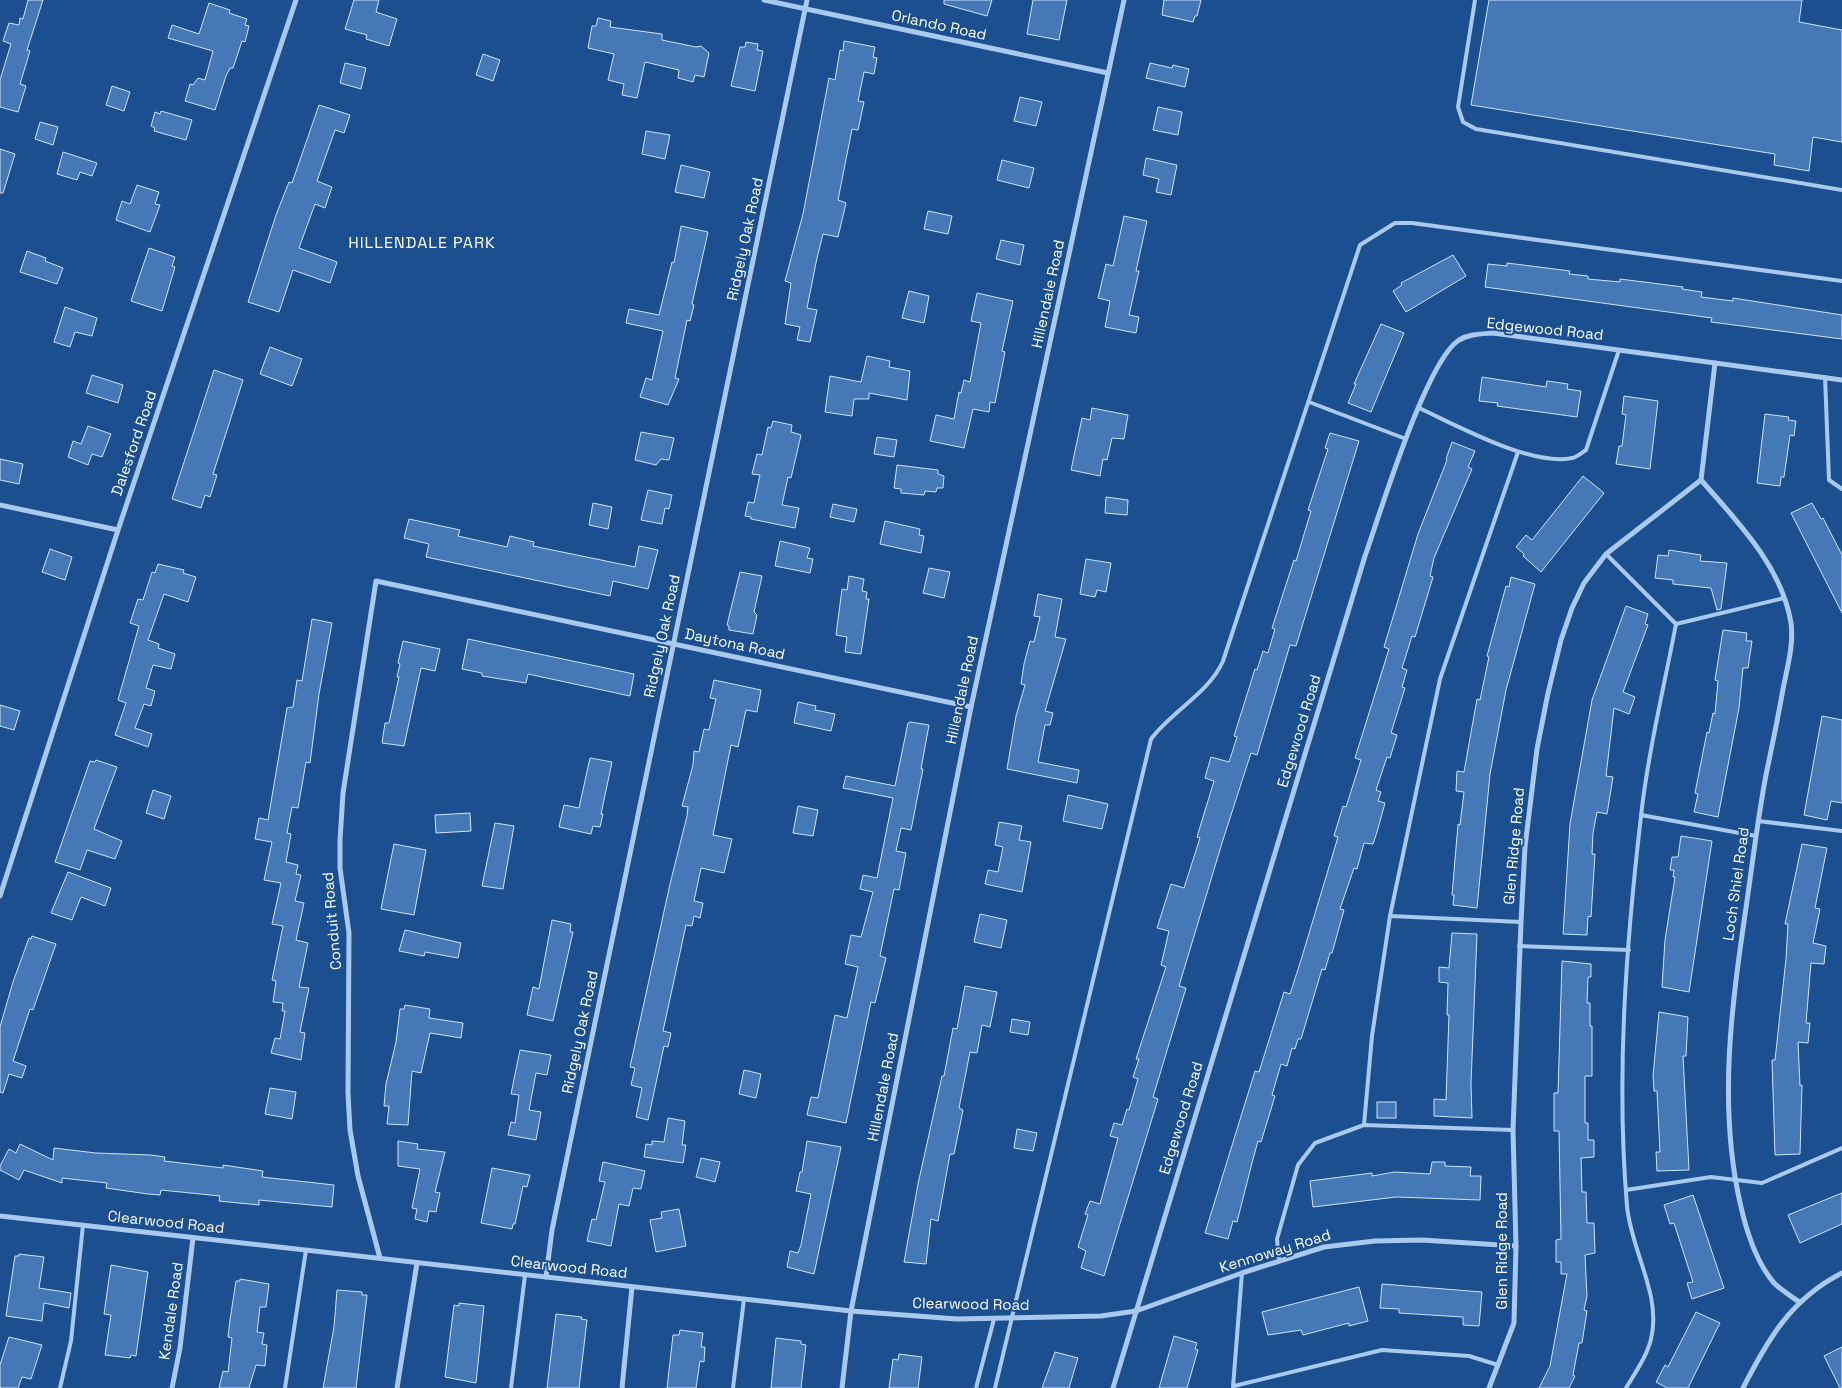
<svg xmlns="http://www.w3.org/2000/svg" width="1842" height="1388" font-family="'Space Grotesk',sans-serif">
	<rect width="100%" height="100%" fill="#1b4f8f"/>
	<g fill="#4478b7" stroke="#cfe3fa">
		<path d="M28 0H43L27 50 30 51 20 84 26 86 18 112 0 107V80L11 44 3 41 9 23 19 25 20 18 23 19Z"/>
		<path d="M354 0H379L376 12 397 19 389 46 366 39 367 35 345 29Z"/>
		<path d="M944 0H992L987 16 944 4Z"/>
		<path d="M1033 0H1067L1059 40 1027 34Z"/>
		<path d="M1164 0H1201L1197 16H1195L1193 22 1162 15Z"/>
		<path d="M1489 0H1802L1799 22 1842 30V142L1813 137 1809 171 1774 165 1775 154 1471 105Z"/>
		<path d="M209 3 230 10 229 13 247 19 245 25 249 26 245 42 242 41 233 68H230L226 76 215 110 185 101 190 84 193 85 198 78 205 80 213 51 168 38 172 25 199 34Z"/>
		<path d="M598 18 611 21 610 27 662 34V40L696 47 701 46 709 53 704 77 695 75 693 82 678 78 679 70 645 62 637 98 622 95 624 84 608 80 614 54 588 48 592 26H596Z"/>
		<path d="M844 41 875 47 873 57 877 58 874 74 864 72 858 101 864 102 858 130 852 129 838 200 846 203 838 237 823 234 817 258 807 308 817 310 810 342 797 340 800 327 785 324 791 283 785 281 803 214 829 78 835 80 840 50 843 51Z"/>
		<path d="M746 42 758 44 757 50 763 51 755 91 731 86 740 47H745Z"/>
		<path d="M483 54 500 60 493 81 476 75Z"/>
		<path d="M345 63 366 68 361 89 340 83Z"/>
		<path d="M1150 63 1172 68 1173 65 1189 69 1185 87 1146 78Z"/>
		<path d="M112 86 130 92 124 111 106 105Z"/>
		<path d="M1020 97 1042 102 1036 126 1014 121Z"/>
		<path d="M319 105 350 115 344 133 335 130 317 181 332 187 325 208 315 204 299 248 337 262 330 283 293 270 279 312 248 302 276 215 289 182 292 183Z"/>
		<path d="M1158 107 1182 112 1178 135 1153 130Z"/>
		<path d="M161 111 192 120 186 140 154 131 155 128 151 126 155 112 160 114Z"/>
		<path d="M40 122 58 127 53 145 35 139Z"/>
		<path d="M646 131 670 135 665 159 642 154Z"/>
		<path d="M0 149 15 154 3 193H0Z"/>
		<path d="M63 152 97 163 92 176 80 172 77 180 57 174Z"/>
		<path d="M1146 158 1177 165 1171 195 1156 192 1159 179 1143 175Z"/>
		<path d="M1002 160 1034 168 1029 188 997 180Z"/>
		<path d="M681 165 710 172 704 198 675 192Z"/>
		<path d="M137 185 159 192 155 204 160 205 150 232 116 220 122 201 130 204Z"/>
		<path d="M928 211 952 216 948 234 924 229Z"/>
		<path d="M1124 216 1147 221 1136 271H1139L1129 315 1139 317 1136 333 1105 327 1110 301 1098 298 1106 264 1113 266Z"/>
		<path d="M681 226 708 232 692 304 694 305 690 321 687 320 675 378 679 379 668 405 640 397 646 378 652 380 663 331 626 323 629 309 659 315 672 262 674 263Z"/>
		<path d="M1001 240 1024 245 1020 265 996 259Z"/>
		<path d="M149 248 175 257 172 266 175 267 162 311 131 301Z"/>
		<path d="M27 251 46 258 45 261 63 268 57 284 20 272Z"/>
		<path d="M1453 255 1466 276 1406 312 1393 291 1402 285 1401 283Z"/>
		<path d="M1507 263 1570 271 1569 274 1588 276V279L1620 282V279L1683 287 1682 289 1702 292 1701 297 1733 301V298L1842 315V339L1711 322 1712 318 1485 287 1488 264 1507 266Z"/>
		<path d="M909 291 929 296 924 323 902 318Z"/>
		<path d="M977 293 1013 301 1002 351 1005 352 995 403 990 402 989 412 973 409 964 448 930 441 936 415 954 419 959 392 961 393 964 380 970 382 981 323 971 321Z"/>
		<path d="M65 307 97 318 92 336 75 332 70 347 54 342Z"/>
		<path d="M1381 324 1404 333 1371 412 1348 403 1356 384H1354Z"/>
		<path d="M270 347 302 359 292 386 260 374Z"/>
		<path d="M867 356 890 361 889 367 910 371 907 400 869 393V399H854L852 416 825 412 830 376 861 382Z"/>
		<path d="M214 370 243 380 213 474 217 475 210 497 205 495 201 508 172 499Z"/>
		<path d="M92 375 123 385 118 403 86 393Z"/>
		<path d="M1482 377 1546 387 1547 381 1568 384 1567 389 1581 391 1577 417 1497 406 1498 403 1479 401Z"/>
		<path d="M1624 396 1658 401 1650 469 1616 464 1619 446H1622L1626 415 1622 414Z"/>
		<path d="M1092 408 1128 415 1124 439 1112 438 1107 460 1103 459 1100 476 1071 470 1082 418 1090 420Z"/>
		<path d="M1765 414 1789 417 1788 420 1796 421 1794 436 1790 435 1784 477H1781L1780 486 1757 483Z"/>
		<path d="M773 421 792 425 791 432 801 435 791 478 788 477 782 505 799 508 795 528 751 519V517L745 516 748 502 754 503 760 475 752 474 757 454 762 455 768 427 771 428Z"/>
		<path d="M88 426 111 434 102 457 92 454 88 465 68 457 73 441 81 444Z"/>
		<path d="M641 432 674 438 669 460 661 459 656 465 635 460Z"/>
		<path d="M1330 433 1359 441 1296 646 1290 645 1257 755 1251 753 1222 843 1179 986 1186 988 1153 1097 1158 1099 1104 1276 1081 1268 1086 1251 1078 1247 1088 1215 1085 1214 1090 1201 1100 1204 1118 1138 1110 1136 1114 1123 1122 1125 1127 1109 1129 1110 1138 1079 1133 1077 1139 1059H1136L1166 967 1161 965 1169 931 1157 928 1171 884 1184 888 1200 838 1197 837 1214 781 1205 778 1211 757 1229 762 1237 737 1234 736 1255 669 1257 670 1263 651 1268 653 1275 629 1272 628 1294 560 1296 561 1311 511 1308 510 1328 449 1325 448Z"/>
		<path d="M877 437 897 440 894 457 874 454Z"/>
		<path d="M1452 442 1475 451 1468 467 1472 469 1434 558 1430 576 1433 577 1415 637 1412 636 1402 668 1407 670 1402 687 1405 688 1391 733 1397 735 1390 758 1387 757 1376 790 1381 792 1378 801 1385 803 1377 832 1373 844 1364 843 1357 869 1354 868 1340 909 1344 910 1332 953H1330L1325 970 1322 969 1301 1039H1298L1295 1049 1292 1048 1287 1066 1281 1064 1272 1095 1275 1096 1261 1142 1258 1141 1253 1159 1237 1222 1233 1221 1228 1239 1205 1233 1255 1071 1259 1072 1284 992 1290 994 1301 960 1338 837 1334 836 1343 806 1346 807 1361 760 1355 758 1389 649 1384 647 1418 534 1447 460 1446 459Z"/>
		<path d="M0 459 23 464 19 484 0 480Z"/>
		<path d="M897 465 938 470V474L944 476 943 488H937L936 492 925 491 924 495 901 493V489L894 488Z"/>
		<path d="M1583 476 1604 493 1541 572 1523 556 1524 554 1516 547 1526 535 1532 540Z"/>
		<path d="M648 490 672 495 669 509 665 508 662 524 641 520Z"/>
		<path d="M1106 497 1128 500 1127 515 1105 513Z"/>
		<path d="M593 503 612 507 608 529 589 525Z"/>
		<path d="M1812 503 1821 519 1823 518 1842 555V613L1791 513Z"/>
		<path d="M833 504 857 509 854 522 830 517Z"/>
		<path d="M409 519 460 530 458 536 507 547 510 536 534 542 533 546 635 567 639 546 658 550 648 589 613 581 610 596 426 557 429 544 404 538Z"/>
		<path d="M885 521 920 529 919 535 924 536 921 553 880 544Z"/>
		<path d="M780 541 810 548 807 558 813 559 810 573 775 566Z"/>
		<path d="M50 549 72 557 65 580 42 572Z"/>
		<path d="M1669 550 1701 555 1700 561 1727 563 1721 609 1717 610 1711 588 1673 584V580L1655 578 1658 555 1668 556Z"/>
		<path d="M1086 559 1111 563 1106 592 1097 590 1095 597 1080 594Z"/>
		<path d="M158 564 184 570 183 573 196 577 188 602 164 594 148 640 159 644 158 648 175 654 171 669 153 665 146 688 155 691 151 706 144 704 135 728 152 734 148 747 115 735 126 703 118 700 139 626 130 623 138 599 143 600 152 572 155 573Z"/>
		<path d="M929 568 950 572 944 598 923 593Z"/>
		<path d="M740 572 762 576 754 612 757 615 753 634 729 630V626L727 625Z"/>
		<path d="M849 576 864 579 862 591 867 592 866 599H869L861 654 845 652 847 637 836 635 842 589 847 590Z"/>
		<path d="M1511 577 1535 584 1506 690 1490 774 1477 908 1453 905 1454 895H1452L1458 824 1460 825 1464 792 1456 791 1457 771 1464 772 1477 699 1480 700 1489 657 1487 656 1506 586 1509 587Z"/>
		<path d="M1038 594 1062 599 1055 637 1066 639 1045 711 1053 713 1050 725H1045L1038 762 1079 770 1077 783 1007 769 1016 716 1025 685 1021 684 1024 664 1030 641 1034 642 1040 617 1034 616Z"/>
		<path d="M1626 606 1648 614 1645 624 1648 625 1623 692 1635 697 1629 714 1614 708 1606 776 1613 777 1607 814 1597 812 1593 833 1592 854H1595L1591 917 1588 916 1587 935 1563 934 1570 824 1592 700Z"/>
		<path d="M312 619 332 623 319 694 310 763 306 762 298 808 292 807 287 833 291 834 286 862 298 865 296 874 301 875 295 901 304 903 296 940 308 943 299 987 309 988 300 1032 305 1033 301 1060 271 1053 275 1038 280 1039 285 1011H282L283 1003 273 1002 276 981 272 980 283 926 272 924 281 883 264 880 272 842 255 839 259 818 268 820 287 708 293 707 297 680 302 681Z"/>
		<path d="M1723 630 1747 633 1746 641H1752L1748 668H1743L1739 708 1718 817 1694 812 1698 794 1695 793 1707 732 1709 733 1713 713 1715 714 1718 681 1715 680Z"/>
		<path d="M468 639 634 674 630 696 528 674 526 683 482 676V673L462 669Z"/>
		<path d="M403 641 440 649 435 671 421 668 404 746 382 743 385 723H389L399 677H397L400 664 398 663Z"/>
		<path d="M714 680 761 690 757 712 746 710 738 747 731 745 713 835 732 839 724 873 701 868 694 901 703 903 700 918 694 916 692 926 686 925 663 1031 671 1033 668 1047 664 1046 648 1120 636 1117 642 1088 631 1085 635 1068 630 1067 670 884 687 816 688 807 682 806 693 765 694 751 699 752 704 729 709 730 716 699 710 698Z"/>
		<path d="M798 702 816 706 815 710 835 714 831 731 794 723Z"/>
		<path d="M0 705 20 711 14 730 0 726Z"/>
		<path d="M1822 716 1842 720V803L1831 801 1827 820 1804 815Z"/>
		<path d="M910 722 929 725 921 769H923L911 830 901 828 896 851 906 853 899 890 894 889 880 956 886 958 875 1003 871 1002 846 1123 807 1115 811 1097 818 1098 835 1015 847 1018 858 967 845 964 851 935 861 937 873 892 860 889 863 875 877 878 893 798 843 788 846 776 895 786 908 723Z"/>
		<path d="M590 758 612 762 601 814H603L600 827 593 826 591 834 559 827 564 805 579 808Z"/>
		<path d="M96 760 117 767 94 829 122 841 115 859 87 850 80 870 55 862 90 761 95 762Z"/>
		<path d="M153 790 171 796 164 819 146 813Z"/>
		<path d="M1068 795 1108 804 1102 829 1063 821Z"/>
		<path d="M798 806 818 810 813 836 793 833Z"/>
		<path d="M470 813 471 831 436 833 435 815Z"/>
		<path d="M999 822 1022 826 1019 840 1031 842 1022 892 985 884 988 870 998 872 1003 847 995 845Z"/>
		<path d="M495 823 514 826 503 889 482 886Z"/>
		<path d="M1681 836 1712 841 1689 992 1662 987 1665 940 1675 877H1673L1674 870H1670L1672 857H1678Z"/>
		<path d="M394 844 426 850 414 915 381 909Z"/>
		<path d="M1802 844 1827 848 1815 908 1820 909 1813 943 1826 946 1824 964 1811 963 1806 1023H1810L1808 1043 1798 1042 1800 1086 1802 1085 1800 1154 1775 1155 1772 1060H1775L1786 959 1788 924H1785Z"/>
		<path d="M68 872 111 888 105 906 81 897 72 920 51 913Z"/>
		<path d="M980 914 1007 920 1001 948 974 942Z"/>
		<path d="M552 920 571 924 570 932H573L553 1021 527 1015 533 987 539 989Z"/>
		<path d="M405 930 461 943 458 958 425 952 424 956 399 951Z"/>
		<path d="M1452 933 1477 934 1471 1083 1472 1118 1434 1116V1099L1446 1100 1449 1015H1447L1448 983 1439 982V967L1449 968Z"/>
		<path d="M32 936 56 944 33 1010 30 1009 13 1061 26 1066 22 1078 9 1074 3 1093 0 1092V1027L13 982 29 938 31 939Z"/>
		<path d="M1562 961 1591 964V977H1588L1587 1003H1590V1026H1592V1076H1585V1123H1588V1140H1594V1157L1581 1158 1582 1192H1586L1587 1223H1594L1595 1253 1585 1255 1587 1296 1584 1310 1587 1311 1582 1343H1579L1573 1375 1575 1376 1569 1388H1539L1550 1366 1567 1274H1561V1262H1556V1240L1561 1239 1559 1131H1554V1093H1558Z"/>
		<path d="M965 986 997 992 990 1027 982 1025 977 1053 970 1052 959 1108 963 1110 954 1154H950L938 1221 931 1219 926 1264 904 1262 918 1184 942 1076H944L953 1028 957 1029Z"/>
		<path d="M405 1005 430 1009 429 1018 463 1023 461 1038 430 1033 421 1073 412 1071 408 1125 387 1124 389 1106H384L386 1084 396 1042 400 1009H404Z"/>
		<path d="M1659 1012 1688 1017 1686 1056H1683L1689 1170 1657 1171 1656 1152H1660L1657 1091H1654L1653 1076Z"/>
		<path d="M1012 1019 1030 1022 1028 1035 1010 1032Z"/>
		<path d="M520 1050 551 1055 547 1075 536 1073 529 1110 541 1112 536 1140 508 1135 511 1122 515 1123 519 1095 511 1094Z"/>
		<path d="M744 1070 761 1074 756 1098 739 1094Z"/>
		<path d="M270 1088 296 1092 292 1119 265 1114Z"/>
		<rect x="1377" y="1102" width="19" height="16"/>
		<path d="M668 1118 685 1121 682 1145H686L683 1163 644 1157 646 1144 652 1145V1141L664 1142Z"/>
		<path d="M1017 1129 1037 1133 1033 1151 1014 1148Z"/>
		<path d="M398 1141 418 1144 417 1149 445 1152 435 1192 440 1193 436 1212 429 1211 427 1222 415 1219 417 1209 412 1208 420 1169 398 1166Z"/>
		<path d="M807 1141 841 1147 814 1274 787 1267 790 1251 798 1253 801 1245 811 1194 796 1191 800 1172H802Z"/>
		<path d="M20 1144 53 1160 54 1148 96 1153 151 1155 165 1157 164 1161 223 1168V1165L263 1171 262 1177 334 1185 332 1207 259 1200V1205L219 1201 220 1196 161 1190 160 1195 148 1194 106 1188 107 1183 62 1178V1183L24 1170 19 1180 0 1170V1166L9 1149 16 1153Z"/>
		<path d="M701 1158 720 1162 715 1182 696 1177Z"/>
		<path d="M603 1162 645 1171 641 1189 633 1188 629 1206 619 1204 611 1246 587 1241 592 1219 596 1220 605 1182 599 1181Z"/>
		<path d="M1432 1162H1445V1166L1471 1167 1470 1176H1481L1480 1200 1396 1197 1313 1207 1310 1181 1372 1173V1176L1395 1172 1430 1174Z"/>
		<path d="M492 1168 530 1175 527 1187 523 1186 515 1224H513L512 1229 481 1223Z"/>
		<path d="M1842 1193V1224L1800 1243 1788 1215Z"/>
		<path d="M1693 1195 1724 1288 1692 1299 1687 1283 1693 1282 1674 1223 1670 1224 1664 1205Z"/>
		<path d="M679 1209 686 1246 656 1252 650 1220 662 1218 661 1212Z"/>
		<path d="M19 1254 44 1257 39 1288 71 1293 69 1308 44 1303 42 1321 6 1316 15 1256H19Z"/>
		<path d="M111 1265 148 1272 136 1356 131 1355 130 1358 105 1355 111 1315 104 1314Z"/>
		<path d="M240 1279 269 1284 266 1307H260L257 1332 264 1333 262 1344 267 1345 265 1366 256 1365 249 1388H219L223 1371 228 1372 232 1338 228 1337 230 1320 236 1281H240Z"/>
		<path d="M1382 1284 1482 1292 1479 1326 1463 1325V1317L1399 1313V1309L1380 1308Z"/>
		<path d="M1359 1287 1368 1321 1349 1326V1323L1303 1335 1301 1330 1268 1335 1262 1312Z"/>
		<path d="M337 1290 362 1292V1295H367L356 1388H323L334 1327Z"/>
		<path d="M459 1303 484 1306 476 1383 445 1377 454 1305 459 1306Z"/>
		<path d="M1696 1312 1720 1323 1688 1388H1667L1656 1382 1665 1365 1668 1367Z"/>
		<path d="M556 1314 582 1317 581 1319 587 1320 579 1388H547Z"/>
		<path d="M680 1330 703 1333 701 1347H705L704 1362 700 1361 696 1388H667L673 1335H679Z"/>
		<path d="M1174 1336 1197 1343 1195 1349 1198 1350 1187 1388H1159Z"/>
		<path d="M9 1337 42 1345 31 1379 22 1377 18 1388H0V1365Z"/>
		<path d="M776 1338 801 1341V1344L806 1345 801 1388H771Z"/>
		<path d="M1842 1347V1388H1840L1824 1356Z"/>
		<path d="M1055 1352 1078 1358 1069 1388H1042Z"/>
		<path d="M899 1354 922 1357 918 1388H889L893 1359 898 1360Z"/>
	</g>
	<g fill="none" stroke-linecap="round" stroke-linejoin="round">
		<g stroke="#a9c9ee" stroke-width="4">
			<path d="M1475 0 1458 107 1463 122 1476 129 1842 190"/>
			<path d="M1825 377 1829 480 1842 489"/>
			<path d="M1309 402 1406 439"/>
			<path d="M1419 408C1456 425 1532 467 1572 458 1577 457 1581 453 1586 450L1619 350"/>
			<path d="M1606 554 1676 624 1784 598"/>
			<path d="M1641 815 1756 836"/>
			<path d="M1758 821 1842 831"/>
			<path d="M1390 916 1521 922"/>
			<path d="M1519 946 1629 950"/>
			<path d="M1364 1125 1372 1036 1390 916 1440 679 1518 452"/>
			<path d="M1626 1190 1711 1177 1762 1183 1842 1148"/>
			<path d="M1279 1260 1277 1239 1298 1165 1315 1143 1364 1125 1513 1130"/>
			<path d="M1234 1386 1382 1350 1469 1356 1498 1365"/>
			<path d="M1233 1387 1242 1273"/>
			<path d="M60 1388 71 1341 83 1225"/>
			<path d="M285 1388 306 1250"/>
			<path d="M511 1388 525 1275"/>
			<path d="M733 1388 744 1299"/>
			<path d="M976 1388 994 1319"/>
			<path d="M995 1388 1151 739C1172 711 1209 693 1223 661L1360 245 1395 223H1412L1842 281"/>
			<path d="M1626 1388C1635 1373 1647 1356 1651 1339 1662 1295 1631 1251 1627 1206 1616 1077 1626 945 1641 816 1648 753 1664 687 1676 624"/>
		</g>
		<g stroke="#a9c9ee" stroke-width="5">
			<path d="M764 0 1108 73"/>
			<path d="M1701 480C1737 521 1782 567 1791 623 1794 645 1787 668 1783 689 1778 718 1772 746 1766 775 1758 817 1753 859 1747 901 1732 1003 1717 1105 1741 1207 1747 1233 1756 1262 1774 1283 1781 1290 1791 1296 1799 1302"/>
			<path d="M0 505 118 530"/>
			<path d="M0 896 118 530 296 0"/>
			<path d="M0 1216 851 1311 957 1319 1101 1316 1136 1311 1242 1273 1324 1247 1375 1241 1422 1240 1516 1246"/>
			<path d="M380 1258 358 1176 350 1130 348 1093 349 933 340 868V840L343 793 376 581 971 707"/>
			<path d="M546 1277 552 1230 807 0"/>
			<path d="M172 1388 180 1348 193 1238"/>
			<path d="M397 1388 417 1263"/>
			<path d="M622 1388 632 1287"/>
			<path d="M842 1388 851 1311 971 707 1124 0"/>
			<path d="M1113 1388 1365 556C1380 514 1426 361 1459 340 1469 334 1481 334 1493 333L1842 380"/>
			<path d="M1489 1388 1514 1323 1516 1246 1513 1130 1521 922 1525 847 1537 749 1548 693 1561 640 1572 608 1584 583 1606 554 1701 480 1715 363"/>
			<path d="M1743 1388C1768 1339 1791 1299 1842 1273"/>
		</g>
	</g>
	<g text-anchor="middle" stroke-width="4" stroke-linejoin="round" paint-order="stroke">
		<g font-size="15" fill="#fff" stroke="#1b4f8f">
			<text transform="translate(939 25) rotate(12)" y="5">Orlando Road</text>
			<text transform="translate(745 239) rotate(-78)" y="5">Ridgely Oak Road</text>
			<text transform="translate(1048 294) rotate(-78)" y="5">Hillendale Road</text>
			<text transform="translate(1545 329) rotate(6)" y="5">Edgewood Road</text>
			<text transform="translate(134 443) rotate(-71)" y="5">Dalesford Road</text>
			<text transform="translate(662 636) rotate(-78)" y="5">Ridgely Oak Road</text>
			<text transform="translate(735 644) rotate(12)" y="5">Daytona Road</text>
			<text transform="translate(962 690) rotate(-78)" y="5">Hillendale Road</text>
			<text transform="translate(1299 731) rotate(-73)" y="5">Edgewood Road</text>
			<text transform="translate(1514 846) rotate(-85)" y="5">Glen Ridge Road</text>
			<text transform="translate(1736 884) rotate(-82)" y="5">Loch Shiel Road</text>
			<text transform="translate(332 921) rotate(-95)" y="5">Conduit Road</text>
			<text transform="translate(580 1032) rotate(-78)" y="5">Ridgely Oak Road</text>
			<text transform="translate(883 1087) rotate(-79)" y="5">Hillendale Road</text>
			<text transform="translate(1181 1118) rotate(-73)" y="5">Edgewood Road</text>
			<text transform="translate(166 1222) rotate(6)" y="5">Clearwood Road</text>
			<text transform="translate(1275 1251) rotate(-17)" y="5">Kennoway Road</text>
			<text transform="translate(1502 1251) rotate(-90)" y="5">Glen Ridge Road</text>
			<text transform="translate(569 1267) rotate(6)" y="5">Clearwood Road</text>
			<text transform="translate(971 1304) rotate(1)" y="5">Clearwood Road</text>
			<text transform="translate(171 1311) rotate(-82)" y="5">Kendale Road</text>
		</g>
		<g font-size="16" letter-spacing="1" fill="#fff" stroke="#1b4f8f">
			<text x="422" y="248">HILLENDALE PARK</text>
		</g>
	</g>
</svg>
